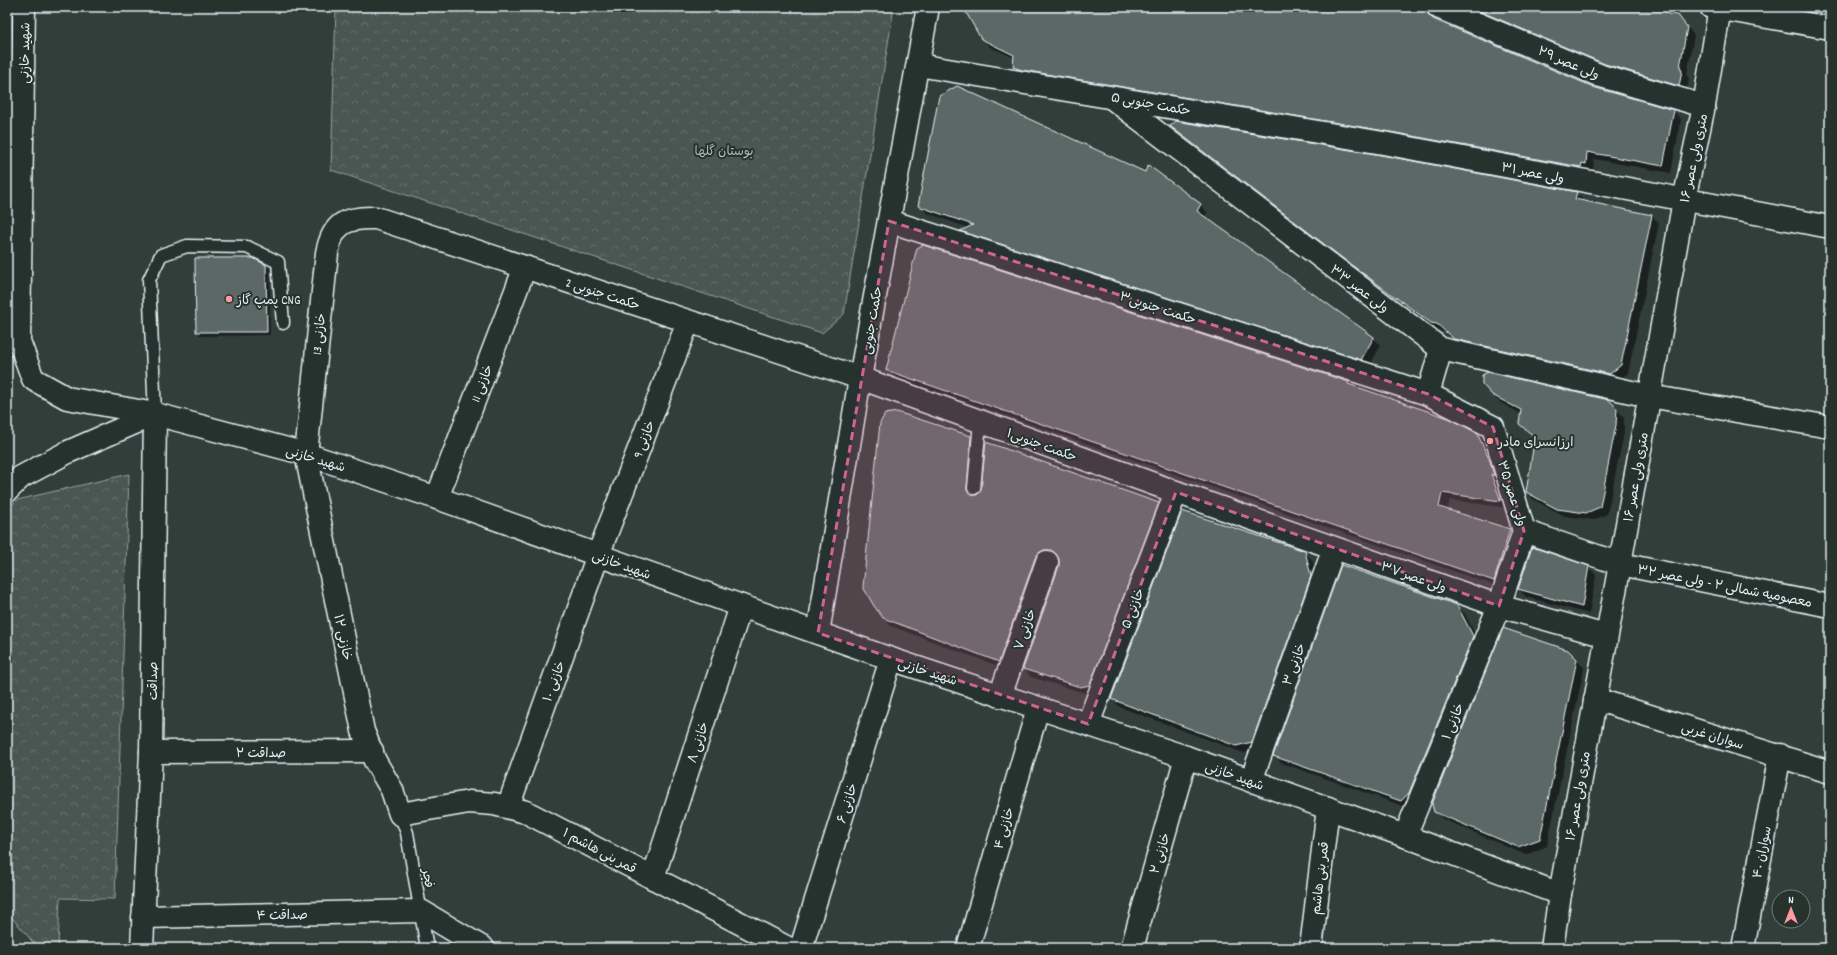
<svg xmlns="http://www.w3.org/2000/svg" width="1837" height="955" font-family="Dekko,'Playpen Sans Arabic',sans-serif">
	<defs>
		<pattern id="park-crowns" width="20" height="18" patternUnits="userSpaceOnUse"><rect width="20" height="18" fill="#495651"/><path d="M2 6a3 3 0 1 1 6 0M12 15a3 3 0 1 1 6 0" fill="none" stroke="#636f6b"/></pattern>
	</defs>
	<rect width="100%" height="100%" fill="#323e39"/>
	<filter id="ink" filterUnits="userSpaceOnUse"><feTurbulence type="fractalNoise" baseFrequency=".025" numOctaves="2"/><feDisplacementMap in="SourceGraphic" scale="8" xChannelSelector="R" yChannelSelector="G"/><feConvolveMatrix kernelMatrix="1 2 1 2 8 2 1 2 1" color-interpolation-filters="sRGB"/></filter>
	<g filter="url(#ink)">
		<g fill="url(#park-crowns)" stroke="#98a4a4">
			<path d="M336 7H894L844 314 822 333 331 170Z"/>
			<path d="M129 474 115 899 60 898 58 948H38L7 912V510L17 500Z"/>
		</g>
		<g fill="#0007">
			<path d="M964 7H1431L1435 20 1596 88 1673 111 1681 119 1671 173 1594 159 1593 171H1589L1021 75 1014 67 1015 58 990 47 982 39Z"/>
			<path d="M1461 7H1671L1694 35 1687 75 1689 79 1686 93 1614 71Z"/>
			<path d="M1171 126 1576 193 1584 201 1652 216 1659 223 1628 373 1618 382 1463 346 1446 332 1439 330 1355 268 1179 134Z"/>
			<path d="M919 205H1200L1207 212 1205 217 1373 338 1381 345 1369 367 968 238 961 231 969 228 927 213Z"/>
			<path d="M923 246 1349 383 1353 387 1476 434 1484 442 1497 470 1501 482 1497 480 1508 508 1450 500 1447 511 1510 532 1518 539 1502 588 895 377 887 369Z"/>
			<path d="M266 266 270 269V335L201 336 197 332Z"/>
			<path d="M1492 395 1616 409 1624 417V433L1607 514 1594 520 1565 516 1534 500 1527 492 1536 438 1520 424 1521 414 1501 403Z"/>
			<path d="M971 437 978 445 974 496 1158 503 1166 511 1088 694 1031 677 1024 669 1060 566 1059 557H1053L1006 669 891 626 883 618Z"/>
			<path d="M1304 552 1312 560 1318 584 1259 750 1244 753 1120 707 1112 699Z"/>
			<path d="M1588 567 1596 575 1589 614 1526 597 1519 589Z"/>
			<path d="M1457 606 1465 614 1480 645 1409 808 1282 763 1274 756Z"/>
			<path d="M1576 659 1584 668 1547 846 1526 855 1443 819 1435 811Z"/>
		</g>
		<g fill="#5c6865" stroke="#e8f1f8">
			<path d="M963 7H1426L1428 14 1433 19 1596 88 1674 110 1663 166 1587 152 1586 164 1582 163 1581 167 1385 131 1022 70 1013 67 1014 55 981 39Z"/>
			<path d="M1470 7H1639L1666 11 1668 14 1678 15 1687 27 1680 67 1682 71 1679 86 1605 64Z"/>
			<path d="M957 86 1145 172 1148 165 1201 204 1197 211 1374 337 1361 360 960 231 973 225 918 206 939 96Z"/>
			<path d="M1176 121 1381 155 1577 192 1575 199 1652 215 1621 365 1610 374 1454 339 1437 324 1431 323 1346 261 1170 126Z"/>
			<path d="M923 245 1349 382 1348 384 1451 419 1477 433 1490 461 1494 476 1491 474 1501 501 1442 493 1439 507 1510 529 1494 581 886 370 917 248Z"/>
			<path d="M195 258H253L266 265 267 332H196Z"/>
			<path d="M1488 372 1609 400 1617 408 1616 425 1600 507 1586 513 1557 509 1526 492 1535 437 1519 424 1521 410 1492 395 1482 384V375Z"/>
			<path d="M897 412 971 436 967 487V491L973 495H977L981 489 986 442 1159 503 1090 685 1080 687 1023 669 1059 566V559L1056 554 1051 550H1044L1039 553 1035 558 999 662 883 618 874 606 863 587 880 423 885 414Z"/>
			<path d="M1182 511 1305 551 1311 576 1252 742 1236 746 1111 699Z"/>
			<path d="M1532 547 1589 566 1582 607 1518 589Z"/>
			<path d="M1341 565 1457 605 1473 636 1409 793 1401 801 1273 756Z"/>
			<path d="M1503 628 1568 650 1577 659 1540 839 1518 847 1434 812 1432 804Z"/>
		</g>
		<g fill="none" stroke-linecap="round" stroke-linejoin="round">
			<defs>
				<g id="service">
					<path d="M155 414 149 280 161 255 187 246 247 247 278 262 283 323"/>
					<path d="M974 488 980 422"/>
					<path d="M400 814 407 833 427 948"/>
				</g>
				<g id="minor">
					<path d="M1438 7 1601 76 1704 106"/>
					<path d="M1711 7 1830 28"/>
					<path d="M918 65 1383 143 1830 227"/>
					<path d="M1112 98 1441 349 1649 396 1830 427"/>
					<path d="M889 221 1428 394"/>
					<path d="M1441 349 1428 394 1493 427 1524 531 1620 564 1830 606"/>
					<path d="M7 491 21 477 68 452 155 414 151 752 142 948"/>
					<path d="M437 498 525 267"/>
					<path d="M1000 696 1047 562"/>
					<path d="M1088 724 1176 492"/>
					<path d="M151 752 372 751"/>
					<path d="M1251 781 1334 548"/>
					<path d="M508 807 598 555 688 322"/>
					<path d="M1405 836 1499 606 1524 531"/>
					<path d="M653 878 741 606"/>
					<path d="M143 917 421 911 483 948"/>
					<path d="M788 948 526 812 494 804 469 802 400 814 392 790 375 761 363 731 306 454 327 253C333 222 347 217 376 218L860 378 1176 492 1499 606 1606 636"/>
					<path d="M801 948 891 659"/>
					<path d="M968 948 1038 708"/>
					<path d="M1132 948 1186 757"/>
					<path d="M1311 948 1328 808"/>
					<path d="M1743 948 1780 755"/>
				</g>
				<g id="tertiary">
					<path d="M24 7 19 341 33 379 67 398 155 414 306 454 437 498 891 659 1186 757 1405 836 1560 894"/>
					<path d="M818 633 860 378 928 7"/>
					<path d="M1595 699 1830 772"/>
					<path d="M1552 948 1560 894 1620 564 1684 200 1704 106 1720 7"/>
				</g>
			</defs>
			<use href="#service" stroke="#e8f1f8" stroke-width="15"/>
			<use href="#minor" stroke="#e8f1f8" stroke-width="25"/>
			<use href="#tertiary" stroke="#e8f1f8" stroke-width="25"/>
			<use href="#service" stroke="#26332d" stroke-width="12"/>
			<use href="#minor" stroke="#26332d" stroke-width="22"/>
			<use href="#tertiary" stroke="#26332d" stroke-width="22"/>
		</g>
	</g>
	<path fill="#cf6492" fill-opacity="0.2" stroke="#cf6492" stroke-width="3" stroke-dasharray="8 5" stroke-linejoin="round" d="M889 221 1428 394 1493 427 1524 531 1499 606 1176 492 1088 724 818 633Z"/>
	<g fill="#ff9aa2" stroke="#26332d" stroke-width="1.5">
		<circle cx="229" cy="299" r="4"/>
		<circle cx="1490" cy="441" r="4"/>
	</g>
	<g text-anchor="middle" stroke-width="4" stroke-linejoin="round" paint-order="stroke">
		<g font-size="13" fill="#e8f1f8" stroke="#26332d">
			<text transform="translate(24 53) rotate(-89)" y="5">شهید خازنی</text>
			<text transform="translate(1569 62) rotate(23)" y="5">ولی عصر ۲۹</text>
			<text transform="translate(1151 103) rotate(10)" y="5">حکمت جنوبی ۵</text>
			<text transform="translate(1693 158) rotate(-78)" y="5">۱۶ متری ولی عصر</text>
			<text transform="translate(1533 172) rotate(11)" y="5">ولی عصر ۳۱</text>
			<text transform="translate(1360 288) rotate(37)" y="5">ولی عصر ۳۳</text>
			<text transform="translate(603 293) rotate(18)" y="5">حکمت جنوبی 2</text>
			<text transform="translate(1158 307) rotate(18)" y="5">حکمت جنوبی۳</text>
			<text transform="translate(871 320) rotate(-80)" y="5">حکمت جنوبی</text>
			<text transform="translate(318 334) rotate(-84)" y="5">خازنی 13</text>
			<text transform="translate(481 383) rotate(-69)" y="5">خازنی 11</text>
			<text transform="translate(643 439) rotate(-69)" y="5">خازنی 9</text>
			<text transform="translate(1042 444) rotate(20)" y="5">حکمت جنوبی۱</text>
			<text transform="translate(316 458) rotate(17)" y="5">شهید خازنی</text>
			<text transform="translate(1635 477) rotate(-80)" y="5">۱۶ متری ولی عصر</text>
			<text transform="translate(1513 493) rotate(72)" y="5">ولی عصر ۳۵</text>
			<text transform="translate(622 564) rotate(20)" y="5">شهید خازنی</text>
			<text transform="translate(1414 576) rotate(19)" y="5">ولی عصر ۳۷</text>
			<text transform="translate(1725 585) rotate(11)" y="5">معصومیه شمالی ۲ - ولی عصر ۳۲</text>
			<text transform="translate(1132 608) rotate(-69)" y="5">خازنی ۵</text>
			<text transform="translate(1024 629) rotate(-71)" y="5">خازنی ۷</text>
			<text transform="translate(344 637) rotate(78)" y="5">خازنی ۱۲</text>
			<text transform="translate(1293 664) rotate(-70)" y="5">خازنی ۳</text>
			<text transform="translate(928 671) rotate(18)" y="5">شهید خازنی</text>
			<text transform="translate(152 681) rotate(-90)" y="5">صداقت</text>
			<text transform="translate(553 681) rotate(-70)" y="5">خازنی ۱۰</text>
			<text transform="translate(1452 721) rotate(-68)" y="5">خازنی ۱</text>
			<text transform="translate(1713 735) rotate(17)" y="5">سواران غربی</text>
			<text transform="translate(697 742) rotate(-72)" y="5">خازنی ۸</text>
			<text x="261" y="757">صداقت ۲</text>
			<text transform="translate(1235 775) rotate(20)" y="5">شهید خازنی</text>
			<text transform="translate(1577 796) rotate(-80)" y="5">۱۶ متری ولی عصر</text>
			<text transform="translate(846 803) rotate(-73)" y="5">خازنی ۶</text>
			<text transform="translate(1003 828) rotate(-74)" y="5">خازنی ۴</text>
			<text transform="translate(600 850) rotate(28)" y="5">قمر بنی هاشم ۱</text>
			<text transform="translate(1761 852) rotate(-79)" y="5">سواران ۴۰</text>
			<text transform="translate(1159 853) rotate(-74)" y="5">خازنی ۲</text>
			<text transform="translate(429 878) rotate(80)" y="5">فجر</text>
			<text transform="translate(1319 878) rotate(-83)" y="5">قمر بنی هاشم</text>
			<text transform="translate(282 914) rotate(-1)" y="5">صداقت ۴</text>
		</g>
		<g font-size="13" fill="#b0bbbe" stroke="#26332d">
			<text x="724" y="155">بوستان گلها</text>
		</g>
		<g font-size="13" fill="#e8f1f8" stroke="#26332d" text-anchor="start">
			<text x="237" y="304">پمپ گاز CNG</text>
			<text x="1498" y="446">ارزانسرای مادر</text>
		</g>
	</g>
	<rect width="1837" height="955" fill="none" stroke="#26332d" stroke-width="24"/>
	<rect x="12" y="12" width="1813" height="931" fill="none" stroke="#e8f1f8" stroke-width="1.5" filter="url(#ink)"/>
	<g transform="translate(1791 909)"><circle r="19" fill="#26332d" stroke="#747f7e"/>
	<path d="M0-3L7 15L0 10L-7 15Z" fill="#ff9aa2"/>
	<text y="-6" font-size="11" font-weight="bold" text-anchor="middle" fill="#e8f1f8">N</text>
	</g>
</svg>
